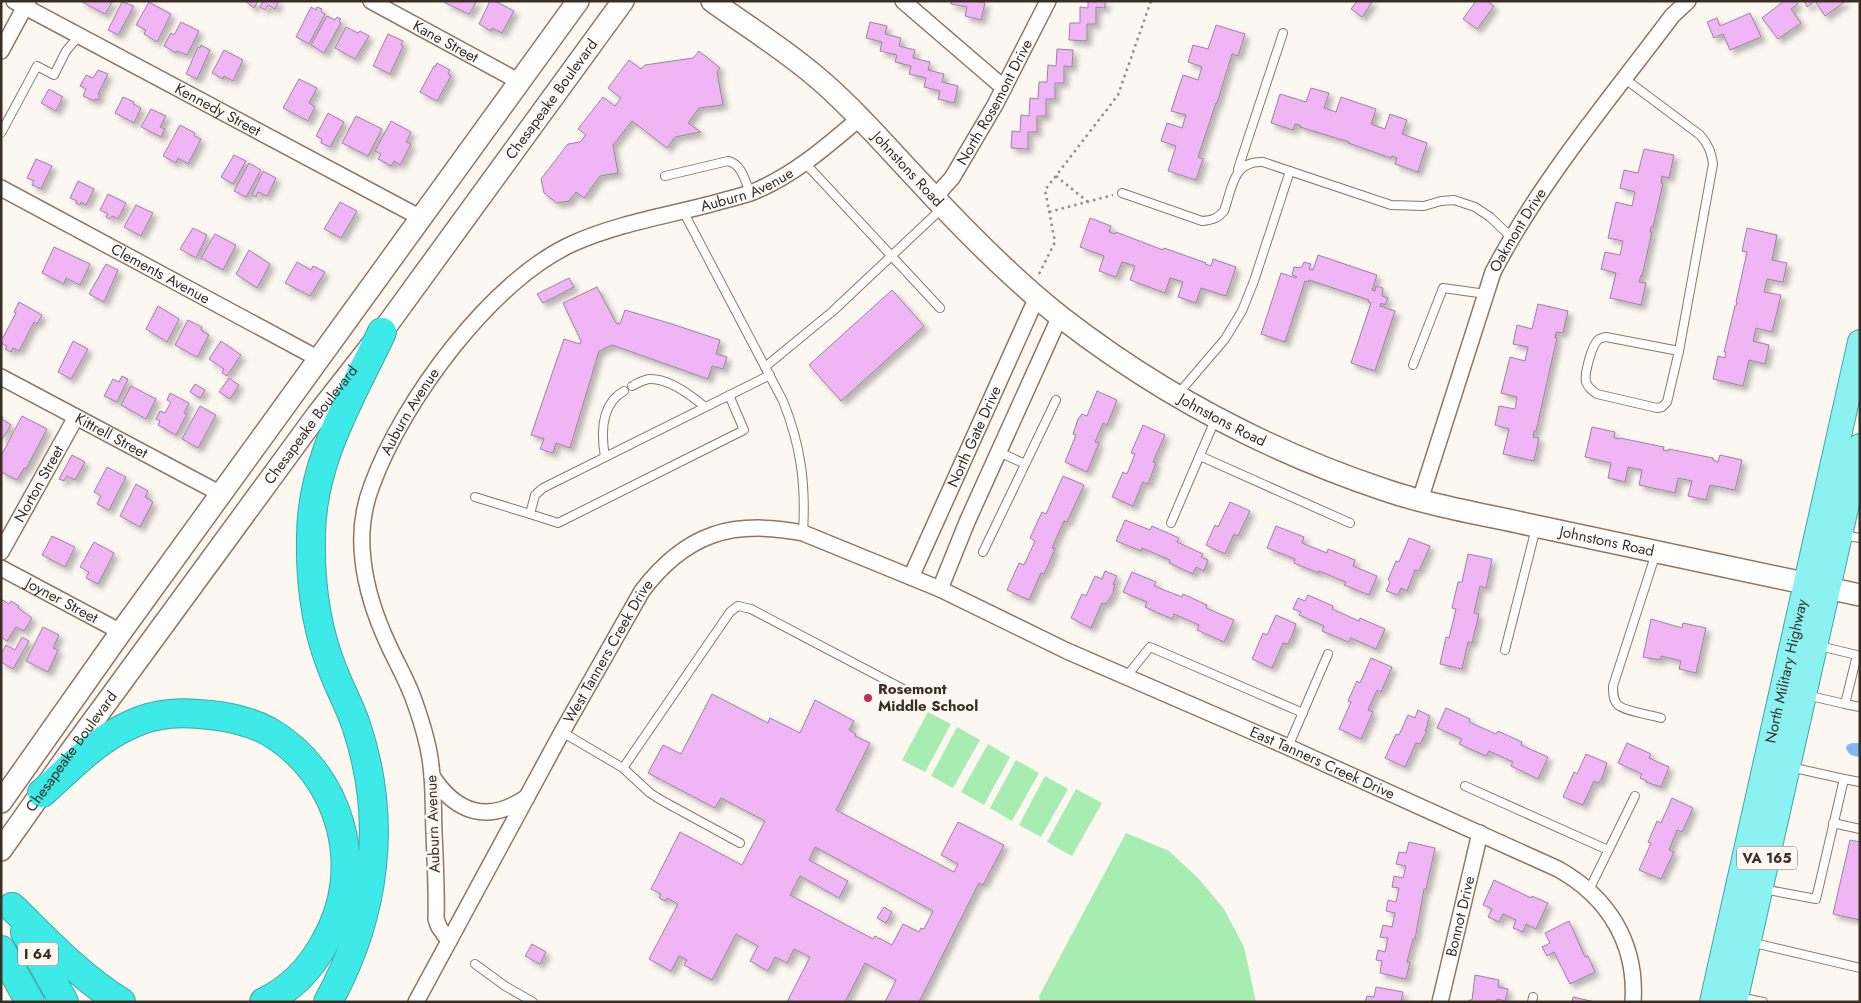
<svg xmlns="http://www.w3.org/2000/svg" width="1861" height="1003" font-family="Jost,sans-serif">
	<defs>
		<filter id="shadow"><feDropShadow dx="4.5" dy="4.5" stdDeviation="2.5" flood-color="#0004"/></filter>
	</defs>
	<rect width="100%" height="100%" fill="#fdf7f1"/>
	<g fill="#a7ecb0">
		<path d="M928 712 951 724 925 772 902 760Z"/>
		<path d="M957 727 980 740 953 788 931 776Z"/>
		<path d="M988 744 1010 757 984 805 961 792Z"/>
		<path d="M1016 760 1039 773 1012 821 990 808Z"/>
		<path d="M1045 776 1068 789 1041 837 1019 825Z"/>
		<path d="M1076 789 1102 803 1072 856 1047 842Z"/>
		<path d="M1126 833 1169 851 1198 878 1224 909 1244 947 1256 1002H1040L1039 996Z"/>
	</g>
	<path fill="#7fbaf7" d="M1852 743H1860V757C1853 756 1849 756 1846 748L1847 745Z"/>
	<g fill="#f0b5f5" stroke="#9b829c" fill-rule="evenodd" filter="url(#shadow)">
		<path d="M80 1H113L105 14Z"/>
		<path d="M245 1H258L254 8Z"/>
		<path d="M263 1H279L275 9 268 5 265 10 260 7Z"/>
		<path d="M446 1H477L469 14 445 3Z"/>
		<path d="M490 1H495L514 11 502 33 492 28 491 31 479 24Z"/>
		<path d="M951 1H977L985 3 981 20 965 16 967 7 951 4Z"/>
		<path d="M1088 1H1105V8L1096 7V24H1087V41L1069 40 1070 23H1080V7L1088 8Z"/>
		<path d="M1357 1H1373L1362 17 1351 9Z"/>
		<path d="M1476 1H1487L1494 6 1477 29 1463 19Z"/>
		<path d="M1784 1H1796L1798 4 1791 9 1801 23 1778 39 1762 18Z"/>
		<path d="M1804 1H1846L1825 16 1815 1 1807 7Z"/>
		<path d="M122 2 134 6 118 35 108 30Z"/>
		<path d="M149 2 171 14 157 42 144 34 146 30 136 25Z"/>
		<path d="M311 7 316 10 317 7 322 9 321 12 325 14 309 44 296 37Z"/>
		<path d="M1750 13 1761 37 1730 50 1723 34 1714 38 1707 22 1717 18 1720 26Z"/>
		<path d="M327 16 335 20 337 17 341 19 339 21 341 23 324 53 311 45Z"/>
		<path d="M181 22 199 31 187 55 177 51 176 53 164 46 171 33 174 35Z"/>
		<path d="M870 22 887 26 885 34 901 38 899 46 915 50 913 58 930 62 928 70 944 74 942 82 958 86 954 103 938 99 940 91 924 87 926 78 909 74 911 66 895 62 897 55 880 51 882 42 866 38Z"/>
		<path d="M1216 25 1245 34 1238 56 1232 54 1217 103H1216L1198 157 1203 159 1196 180 1168 171 1176 146 1161 141 1167 123 1182 128 1186 115 1171 111 1183 75 1198 80 1202 67 1188 62 1193 45 1208 49Z"/>
		<path d="M346 27 358 33 360 31 369 36 355 59 335 48Z"/>
		<path d="M388 34 403 41 401 45 403 46 390 74 373 66Z"/>
		<path d="M201 45 210 50 197 79 186 74 198 47 200 48Z"/>
		<path d="M1057 49 1073 50 1072 67 1064 66V83H1055V99H1046V116H1037V132H1028V149L1011 148 1012 131 1020 132 1021 115 1029 116 1030 98 1038 99 1039 82H1047L1048 65 1056 66Z"/>
		<path d="M224 50 243 60 233 81 224 76 223 79 212 73Z"/>
		<path d="M699 51 720 68 717 72 723 105 699 108 688 123 701 132 675 137 667 148 632 121 613 145 618 173 600 176 584 198 576 192 569 201 557 203 544 193 541 179 568 144 580 142 586 135 578 129 603 97 615 106 621 98 608 88 629 60 641 69 645 65 693 58Z"/>
		<path d="M437 63 450 70 448 74 451 76 437 101 420 92 434 66 435 67Z"/>
		<path d="M98 70 108 74 98 94 100 95 98 100 95 99 94 101 83 96 86 89 80 86 86 75 93 78Z"/>
		<path d="M299 79 317 88 309 103 315 107 308 121 283 108Z"/>
		<path d="M1311 88 1329 93 1324 108 1336 112 1341 97 1376 109 1371 124 1385 129 1390 114 1407 120 1402 134 1427 143 1418 172 1395 164 1397 158 1392 156 1391 158 1348 143 1349 142 1300 127 1301 126 1295 124 1293 130 1271 123 1280 94 1306 102Z"/>
		<path d="M49 89 63 97 56 111 41 103Z"/>
		<path d="M123 97 134 102 133 104 141 108 134 123 115 113Z"/>
		<path d="M151 109 166 116 160 127 165 129 161 137 141 127Z"/>
		<path d="M328 113 344 122 330 147 321 143 322 139 316 136Z"/>
		<path d="M356 116 382 129 368 156 342 143Z"/>
		<path d="M391 121 411 132 406 142 411 144 400 165 394 161 391 166 378 159 381 154 375 151Z"/>
		<path d="M180 125 195 133 194 136 201 139 188 164 178 158 176 163 163 156Z"/>
		<path d="M1644 149 1674 155 1669 178 1662 176 1661 183H1663L1653 227H1651L1650 232H1652L1642 276 1641 275 1639 282 1646 283 1641 305 1610 298 1616 273 1601 269 1605 252 1620 255 1623 241 1608 238 1616 202 1632 206 1635 192 1620 188 1624 170 1638 173Z"/>
		<path d="M234 155 246 161 233 184 221 177Z"/>
		<path d="M36 159 52 166 41 189 32 185 34 181 27 178Z"/>
		<path d="M249 163 261 170 246 197 234 191Z"/>
		<path d="M263 171 276 178 267 196 258 192 256 197 252 195Z"/>
		<path d="M78 181 94 189 86 205 81 202 80 205 76 203 77 201 70 198Z"/>
		<path d="M108 194 126 203 118 219 112 216 110 219 106 217 108 214 100 210Z"/>
		<path d="M340 202 357 211 341 238 324 229Z"/>
		<path d="M136 205 153 213 141 236 124 227Z"/>
		<path d="M1090 218 1111 226 1109 232 1115 234 1116 232 1163 250 1164 248 1206 263 1205 264 1211 266 1213 259 1236 267 1226 296 1201 288 1196 303 1178 297 1183 282 1170 278 1165 293 1130 280 1135 266 1122 262 1116 277 1099 271 1104 256 1080 247Z"/>
		<path d="M193 228 207 235 196 258 180 249Z"/>
		<path d="M1747 228 1777 235 1772 260 1787 263 1783 282 1767 279 1764 292 1781 295 1772 332 1756 328 1753 341 1769 345 1765 364 1749 360 1743 386 1713 379 1718 356 1725 358 1726 352H1724L1735 306H1736L1737 303 1736 302 1747 252 1742 251Z"/>
		<path d="M215 234 236 245 223 270 201 258Z"/>
		<path d="M54 247 90 264 80 285 66 278 64 284 42 273Z"/>
		<path d="M249 250 270 264 257 288 236 274Z"/>
		<path d="M1318 255 1377 275 1372 290 1375 291 1376 286 1383 288 1382 296 1388 298 1385 305 1381 303 1380 306 1395 311 1375 371 1351 363 1371 303 1368 302 1369 300 1309 280 1308 282 1305 281 1285 342 1261 334 1281 273 1296 278 1297 277 1292 275 1294 267 1299 268 1300 267H1302L1304 262 1311 264 1309 269 1313 270Z"/>
		<path d="M297 262 311 270 313 266 325 272 310 296 285 283Z"/>
		<path d="M106 264 118 270 104 302 89 294Z"/>
		<path d="M569 278 574 287 543 303 537 294Z"/>
		<path d="M597 287 616 323 620 324 625 310 672 324 720 340 716 354 727 357 723 369 712 366 708 379 612 345 599 351 570 448 556 443 553 453 540 449 544 439 531 435 564 339 580 344 581 341 563 303Z"/>
		<path d="M892 290 924 326 841 401 809 365Z"/>
		<path d="M19 302 42 315 37 324 34 322 19 351 13 348 11 352 5 349 7 346 1 343V341L16 313 14 312Z"/>
		<path d="M1538 304 1568 311 1563 333 1556 332 1555 338H1557L1536 431H1534L1533 437 1539 438 1534 461 1503 454 1509 429 1495 425 1499 406 1515 409 1517 397 1501 393 1510 357 1525 361 1528 347 1513 344 1517 325 1532 329Z"/>
		<path d="M158 306 179 319 167 342 146 329Z"/>
		<path d="M188 320 202 327 201 330 209 335 197 357 175 345Z"/>
		<path d="M73 341 88 349 71 379 58 372Z"/>
		<path d="M221 341 241 355 227 376 222 373 224 369 209 359Z"/>
		<path d="M122 376 128 379 117 402 104 396 113 379 119 382Z"/>
		<path d="M229 378 239 385 230 399 219 392Z"/>
		<path d="M195 384 205 390 200 398 190 392Z"/>
		<path d="M131 386 156 399 146 419 121 405Z"/>
		<path d="M1097 391 1117 400 1107 425 1103 423 1095 442 1099 443 1087 472 1065 462 1076 435 1073 434 1078 419 1082 414 1087 416Z"/>
		<path d="M170 393 189 403 184 413 187 414 176 435 158 425 160 421 156 419 160 411 165 413 171 402 167 400Z"/>
		<path d="M200 406 216 415 198 448 182 439Z"/>
		<path d="M1 416 3 417 2 419 11 425 1 441Z"/>
		<path d="M22 416 47 429 26 469 24 468 17 480 1 472V456Z"/>
		<path d="M1143 425 1165 435 1153 462 1156 463 1148 484 1143 482 1133 506 1112 497 1123 472 1127 474 1135 454 1131 453Z"/>
		<path d="M1592 427 1615 432 1614 438 1619 439 1620 438 1664 447 1663 450 1668 451 1669 449 1713 458V460L1718 462 1720 455 1742 460 1735 490 1710 485 1706 500 1688 496 1692 481 1678 478 1675 493 1639 485 1642 470 1628 467 1625 482 1608 478 1611 463 1585 457Z"/>
		<path d="M72 455 85 462 75 480 67 476 64 481 59 479Z"/>
		<path d="M107 467 126 477 109 510 97 504 101 496 94 492Z"/>
		<path d="M1063 476 1084 485 1067 522 1064 521 1052 548 1055 549 1044 574 1041 573 1029 600 1007 590 1019 563 1024 565 1035 541 1030 538 1042 512 1046 514Z"/>
		<path d="M136 484 148 491 145 497 153 502 140 527 120 516Z"/>
		<path d="M1230 502 1250 511 1238 536 1234 534 1225 554 1206 545 1215 525 1218 527Z"/>
		<path d="M1125 520 1150 530 1152 526 1179 538 1177 542 1203 554 1201 557 1208 560 1204 571 1196 567 1193 574 1169 563 1170 560 1142 548 1141 551 1116 541Z"/>
		<path d="M1276 526 1304 537 1302 543 1327 553 1328 549 1355 560 1353 566 1377 576 1369 595 1344 585 1346 582 1319 571 1318 573 1294 563 1295 559 1267 548Z"/>
		<path d="M52 536 75 547 65 567 42 555Z"/>
		<path d="M1409 538 1430 546 1419 571 1415 570 1407 591 1401 588 1398 595 1386 591 1390 582 1388 580 1396 561 1399 562Z"/>
		<path d="M94 542 114 553 98 584 86 578 89 572 80 567Z"/>
		<path d="M1468 554 1492 559 1486 588 1480 586 1474 613 1479 614 1472 643 1468 642 1462 669 1440 664 1446 637 1449 638 1456 609 1452 608 1458 582H1462Z"/>
		<path d="M1105 571 1117 576 1113 584 1115 585 1113 591 1114 592 1106 604 1102 603 1091 628 1071 618 1082 594 1086 596 1095 576 1102 579Z"/>
		<path d="M1132 572 1156 582 1154 586 1182 597 1183 594 1207 605 1206 608 1234 620 1224 642 1197 630 1199 625 1174 614 1172 619 1145 607 1147 602 1123 592Z"/>
		<path d="M1308 595 1333 606 1332 609 1359 621 1360 618 1385 629 1376 649 1351 638 1348 642 1322 631 1324 626 1299 615 1301 612 1293 609 1298 598 1305 601Z"/>
		<path d="M1 599 9 604 11 601 19 606 18 608 32 618 24 631 16 627 7 641 1 637Z"/>
		<path d="M1276 615 1296 624 1291 639H1290L1288 644 1283 643 1272 668 1252 659 1263 633 1267 635Z"/>
		<path d="M1651 619 1682 628 1683 623 1706 628 1696 673 1679 669 1681 661 1661 656 1660 660 1643 657Z"/>
		<path d="M43 627 59 635 53 648 58 650 48 672 26 661Z"/>
		<path d="M22 637 29 641 13 669 1 662V654L6 645 15 650Z"/>
		<path d="M1371 658 1392 667 1381 692 1377 690 1368 710 1373 712 1361 739 1339 729 1351 702 1348 701 1357 681 1360 683Z"/>
		<path d="M712 694 768 723 770 718 800 733 815 700 854 721 849 730 856 734 855 736 870 743 836 810 954 872 958 864 941 855 958 822 1004 845 983 885 979 883 919 1002H885L896 980 865 963 845 1002H787L810 957 794 949 787 963 775 957 768 971 750 961 758 946 736 934 712 980 684 965 687 960 679 956 671 971 649 959 678 904 667 898 665 901 659 898 661 894 651 889 680 832 742 865 765 821 721 798 715 808 648 773 663 745 681 754ZM815 847 933 911 924 929 921 928 919 932 903 924 892 945 875 936 873 939 790 895 800 876 839 898 848 881 809 860Z"/>
		<path d="M1446 708 1470 719 1469 722 1496 734 1498 731 1522 742 1521 745 1548 757 1538 779 1511 766 1513 762 1489 751 1486 756 1459 744 1462 739 1437 728Z"/>
		<path d="M1418 710 1430 716 1427 724H1428L1425 731H1427L1420 744 1416 743 1405 767 1385 758 1396 734 1399 735 1408 715 1415 718Z"/>
		<path d="M1627 743 1651 754 1649 758 1669 767 1661 787 1646 782 1647 781 1640 778 1642 774 1618 763Z"/>
		<path d="M1586 754 1607 763 1602 778 1598 783 1594 781 1583 805 1563 797 1574 772 1577 774Z"/>
		<path d="M1672 798 1693 808 1682 832 1677 830 1669 850 1674 852 1661 879 1639 870 1651 843 1648 842 1657 821 1661 823Z"/>
		<path d="M1850 840 1860 842V920L1833 914Z"/>
		<path d="M1409 842 1435 848 1426 889H1424L1415 939H1413L1407 962H1410L1406 979 1380 973 1382 961 1376 960 1378 950 1385 952 1388 938 1380 937 1383 925 1392 927 1395 913 1386 911 1388 900 1396 902 1399 888 1392 887 1394 876 1403 878 1406 866 1396 864 1399 852 1406 853Z"/>
		<path d="M1494 880 1531 898 1532 896 1548 903 1536 929 1526 924 1523 932 1513 928 1516 920 1503 914 1499 922 1488 917 1492 909 1483 905Z"/>
		<path d="M884 907 892 912 886 923 877 918Z"/>
		<path d="M1569 921 1585 957 1588 956 1595 972 1570 984 1554 952 1547 956 1542 947 1550 943 1545 933Z"/>
		<path d="M532 944 546 952 540 964 525 956Z"/>
		<path d="M1475 975 1499 980 1498 987 1508 989 1505 1001 1497 999V1002H1469V1000H1472Z"/>
		<path d="M1376 987 1403 992 1401 1002H1365L1367 996 1374 997Z"/>
		<path d="M1573 997 1595 1002H1572Z"/>
	</g>
	<g fill="none" stroke-linecap="round" stroke-linejoin="round">
		<defs>
			<g id="lane">
				<path d="M1625 79 1700 135C1708 144 1711 151 1713 164L1679 351"/>
				<path d="M1 133 37 66 54 75 66 51 79 36"/>
				<path d="M805 163 940 308"/>
				<path d="M1238 169 1283 33"/>
				<path d="M665 176 728 161C742 164 745 181 750 193"/>
				<path d="M1122 193 1202 221C1212 220 1217 219 1224 211 1232 189 1233 160 1263 162L1391 205 1424 206 1441 201 1454 200 1475 207 1490 217 1511 237"/>
				<path d="M683 211 783 401C801 446 806 484 803 533"/>
				<path d="M1606 337 1679 351 1667 402 1662 407 1657 408 1597 394C1592 391 1588 387 1586 382 1584 374 1592 344 1599 339 1599 339 1605 337 1606 337Z"/>
				<path d="M1413 365 1443 288 1486 294"/>
				<path d="M765 367 833 311 938 212 937 205"/>
				<path d="M632 386C638 383 644 379 651 379 669 379 692 396 705 407"/>
				<path d="M1178 394 1225 339 1242 311 1254 281 1290 171"/>
				<path d="M729 395 744 430 558 523 530 514 535 495 543 488 770 375"/>
				<path d="M999 452 1025 464"/>
				<path d="M1200 456 1350 523"/>
				<path d="M605 457C601 434 601 404 624 391"/>
				<path d="M475 497 530 514"/>
				<path d="M1171 523 1215 420"/>
				<path d="M1844 535 1860 538"/>
				<path d="M983 552 1056 400"/>
				<path d="M1656 553 1613 686C1613 693 1613 700 1618 705 1624 711 1652 715 1661 718"/>
				<path d="M1505 650 1536 528"/>
				<path d="M1126 677 1150 647 1303 713"/>
				<path d="M1806 695 1845 704 1857 655 1819 646"/>
				<path d="M1845 704 1860 707"/>
				<path d="M562 732 623 768 650 793 661 800 740 843"/>
				<path d="M1288 747 1328 654"/>
				<path d="M623 768 730 612 738 606 751 609 907 691"/>
				<path d="M1844 779 1860 782"/>
				<path d="M1465 786 1608 850"/>
				<path d="M1833 823 1860 829"/>
				<path d="M1763 889 1816 899 1844 779 1790 767"/>
				<path d="M1589 890 1635 796"/>
				<path d="M1750 942 1860 968"/>
				<path d="M475 964 505 986 533 1002"/>
				<path d="M1739 997 1763 1002"/>
				<path d="M1532 1002 1533 997"/>
			</g>
			<g id="street">
				<path id="s1" d="M14 1 421 218"/>
				<path id="s2" d="M371 1 520 82"/>
				<path d="M903 1 1004 88"/>
				<path d="M1 51 28 1"/>
				<path id="s3" d="M1 188 319 359"/>
				<path id="s4" d="M937 201 941 190 952 178 995 105 1048 1"/>
				<path id="s5" d="M1 377 221 494"/>
				<path id="s6" d="M1420 500 1493 272C1541 180 1610 99 1672 16L1688 1"/>
				<path id="s7" d="M1 552 76 417"/>
				<path id="s8" d="M1 568 121 632"/>
				<path id="s9" d="M911 577 1037 297"/>
				<path d="M940 589 967 522 1060 316"/>
				<path d="M432 776C456 813 488 824 527 797"/>
				<path id="s10" d="M449 941 439 927 436 919C437 890 435 861 434 832 433 810 434 788 431 766 429 745 422 723 415 703 408 682 397 664 388 644 376 618 366 588 363 560 360 535 363 508 372 485 402 402 492 279 574 243 617 224 665 216 711 204 724 200 739 197 753 192 794 175 826 147 860 118"/>
				<path id="s11" d="M416 1002 562 732 642 591C686 533 733 519 803 533L940 589 1067 651 1288 747 1558 869C1608 897 1637 943 1633 1002"/>
				<path id="s12" d="M1440 1002 1480 833"/>
			</g>
			<g id="secondary">
				<path id="s13" d="M712 1C748 27 787 51 820 80 855 110 886 146 918 180 963 229 1010 277 1062 318 1159 393 1268 451 1385 490 1435 507 1488 515 1540 527 1647 550 1753 572 1860 595"/>
				<path d="M1 802 121 632 578 1"/>
				<path id="s14" d="M1 850 71 751 317 415 382 332 623 1"/>
			</g>
			<g id="primary">
				<path id="s15" d="M1712 1002 1860 342"/>
				<path d="M1735 1002 1860 446"/>
			</g>
			<g id="highway">
				<path d="M42 793C70 768 97 739 132 724 157 712 183 712 210 715 229 717 251 722 268 731 341 773 368 869 325 942 311 968 291 989 264 1002"/>
				<path d="M12 907C46 940 80 977 121 1002"/>
				<path d="M25 932 64 1002"/>
				<path d="M1 950 30 1002"/>
				<path d="M328 1002C376 915 388 820 356 725 350 707 341 691 334 673 316 630 310 583 311 537 311 461 351 398 382 332"/>
			</g>
		</defs>
		<use href="#lane" stroke="#937660" stroke-width="10"/>
		<use href="#street" stroke="#937660" stroke-width="18"/>
		<use href="#secondary" stroke="#937660" stroke-width="24"/>
		<use href="#primary" stroke="#3da8a3" stroke-width="26"/>
		<use href="#highway" stroke="#3da8a3" stroke-width="30"/>
		<g stroke="#968c84" stroke-width="2.5" stroke-dasharray="2.5 4" stroke-linecap="butt">
			<path d="M1056 176 1088 202"/>
			<path d="M1049 212 1113 195"/>
			<path d="M1039 274 1055 242 1045 190 1118 95 1151 1"/>
		</g>
		<use href="#lane" stroke="#fff" stroke-width="8"/>
		<use href="#street" stroke="#fff" stroke-width="15"/>
		<use href="#secondary" stroke="#fff" stroke-width="21"/>
		<use href="#primary" stroke="#8bf2f1" stroke-width="24"/>
		<use href="#highway" stroke="#3eeae7" stroke-width="28"/>
	</g>
	<circle fill="#bf2f50" stroke="#fdf7f1" stroke-width="2" cx="868" cy="698" r="5"/>
	<g text-anchor="middle" stroke-width="5" stroke-linejoin="round" paint-order="stroke">
		<g fill="#fdf7f1" stroke="#746a62" stroke-width="1">
			<rect x="1737" y="846.5" width="60" height="23" rx="4"/>
			<rect x="18" y="942.5" width="40" height="23" rx="4"/>
		</g>
		<g font-size="14" font-weight="bold" fill="#3a2e24">
			<text x="1767" y="863">VA 165</text>
			<text x="38" y="959">I 64</text>
		</g>
		<g font-size="15" fill="#3a2e24" stroke="#fdf7f1">
			<text dy="5" stroke="none"><textPath href="#s2" startOffset="85">Kane Street</textPath></text>
			<text dy="5" stroke="none"><textPath href="#s14" startOffset="931">Chesapeake Boulevard</textPath></text>
			<text dy="5" stroke="none"><textPath href="#s4" startOffset="115">North Rosemont Drive</textPath></text>
			<text dy="5" stroke="none"><textPath href="#s1" startOffset="231">Kennedy Street</textPath></text>
			<text dy="5" stroke="none"><textPath href="#s13" startOffset="259">Johnstons Road</textPath></text>
			<text dy="5" stroke="none"><textPath href="#s10" startOffset="976">Auburn Avenue</textPath></text>
			<text dy="5" stroke="none"><textPath href="#s6" startOffset="288">Oakmont Drive</textPath></text>
			<text dy="5" stroke="none"><textPath href="#s3" startOffset="181">Clements Avenue</textPath></text>
			<text dy="5" stroke="none"><textPath href="#s10" startOffset="556">Auburn Avenue</textPath></text>
			<text dy="5" stroke="none"><textPath href="#s13" startOffset="664">Johnstons Road</textPath></text>
			<text dy="5" stroke="none"><textPath href="#s14" startOffset="526">Chesapeake Boulevard</textPath></text>
			<text dy="5" stroke="none"><textPath href="#s5" startOffset="125">Kittrell Street</textPath></text>
			<text dy="5" stroke="none"><textPath href="#s9" startOffset="154">North Gate Drive</textPath></text>
			<text dy="5" stroke="none"><textPath href="#s7" startOffset="78">Norton Street</textPath></text>
			<text dy="5" stroke="none"><textPath href="#s13" startOffset="1069">Johnstons Road</textPath></text>
			<text dy="5" stroke="none"><textPath href="#s8" startOffset="69">Joyner Street</textPath></text>
			<text dy="5" stroke="none"><textPath href="#s11" startOffset="400">West Tanners Creek Drive</textPath></text>
			<text dy="5" stroke="none"><textPath href="#s15" startOffset="339">North Military Highway</textPath></text>
			<text dy="5" stroke="none"><textPath href="#s14" startOffset="121">Chesapeake Boulevard</textPath></text>
			<text dy="5" stroke="none"><textPath href="#s11" startOffset="1220">East Tanners Creek Drive</textPath></text>
			<text transform="translate(433 824) rotate(-92)" y="5">Auburn Avenue</text>
			<text dy="5" stroke="none"><textPath href="#s12" startOffset="88">Bonnot Drive</textPath></text>
		</g>
		<g font-size="15" font-weight="bold" fill="#3a2e24" stroke="#fdf7f1" text-anchor="start">
			<text x="878" y="694">Rosemont<tspan x="878" dy="17">Middle School</tspan></text>
		</g>
	</g>
	<rect width="1861" height="1003" fill="none" stroke="#3a2e24" stroke-width="5"/>
</svg>
